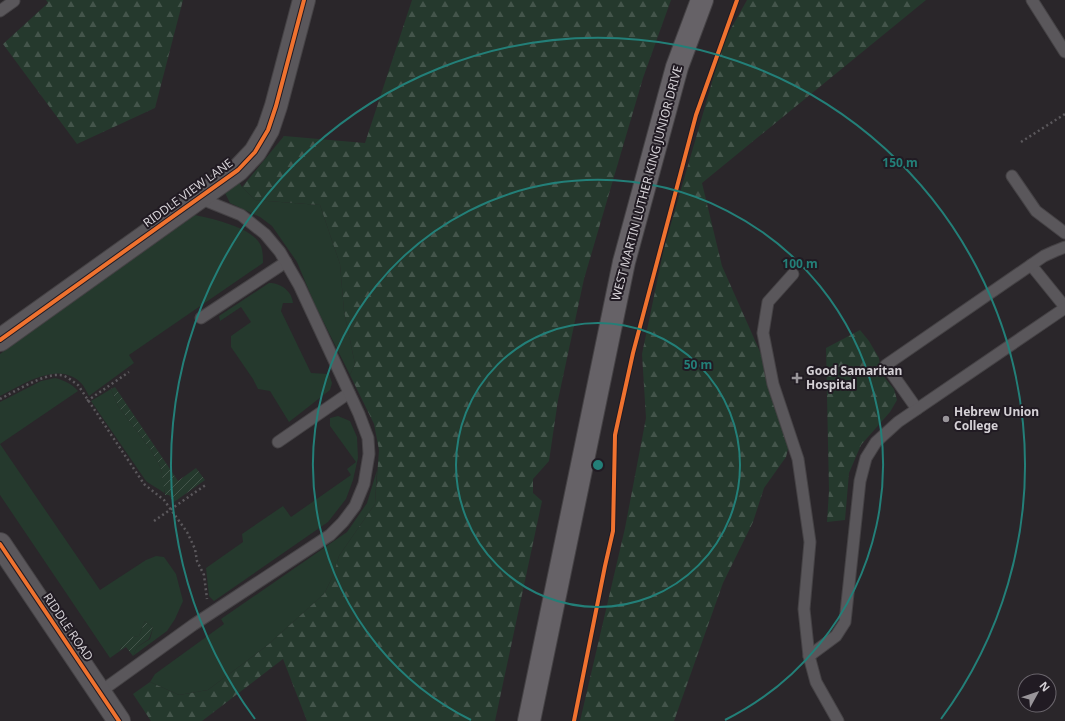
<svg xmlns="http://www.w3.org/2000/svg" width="1065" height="721" font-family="'Noto Sans',sans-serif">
	<defs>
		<pattern id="forest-firs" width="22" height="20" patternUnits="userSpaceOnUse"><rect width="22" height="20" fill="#25392d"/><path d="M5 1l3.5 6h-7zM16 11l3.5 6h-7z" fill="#44554b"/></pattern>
		<pattern id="garden-furrows" width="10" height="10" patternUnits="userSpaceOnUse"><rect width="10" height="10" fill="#25392d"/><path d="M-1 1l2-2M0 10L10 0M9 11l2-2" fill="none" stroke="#44554b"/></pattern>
	</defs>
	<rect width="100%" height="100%" fill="#2a262a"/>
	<g fill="#25392d">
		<path d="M239 182 242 187 255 200 320 205 340 264 344 311 355 364 350 375 315 305 297 262 272 226 260 217 230 203 225 193Z"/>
		<path d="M195 215C213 219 251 227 260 244 263 249 263 258 263 263L129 355 134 363 89 396C87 392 84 386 81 383 58 360 23 385 0 396V354Z"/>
		<path d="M269 283C281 283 292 291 293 303H283L281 311 311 373 329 374 332 383 330 390 289 422 270 391 258 389 253 379 231 347V336L251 322 241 307 220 321 219 316Z"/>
		<path d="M55 378C64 380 72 384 78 391L0 444 100 590 146 560 156 556 164 557 176 574 183 601 175 619 167 631 133 656 137 647 150 639 153 628 145 621 139 636C130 637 122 640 120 651L110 658 0 495V402L41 381Z"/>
		<path d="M111 389 118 406 151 450 161 468 164 485V493C158 488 152 486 146 481L91 401Z"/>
		<path d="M338 416 350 421 357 437 358 458 353 480 346 499 328 522 214 601 209 596 206 568 243 542 242 534 283 506 291 517 351 475 347 469 356 462 330 426V418Z"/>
		<path d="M377 470 375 504 339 556 333 576 324 594 268 645 208 690 179 695 150 682 155 674 224 624 221 619 347 532 367 503Z"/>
	</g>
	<g fill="url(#forest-firs)">
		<path d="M46 0H183L155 108 77 144 3 44 48 3Z"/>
		<path d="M412 0H671L643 78 584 279 558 400 549 461 533 479V493L542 501 495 721H307L283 659 202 721H151L133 694 150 682 179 695 208 690 268 645 324 594 333 576 339 556 375 504 379 450 374 424 350 375 355 364 344 311 340 264 320 205 255 200 242 187 284 136 365 143Z"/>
		<path d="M747 0H926L702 183 722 266 761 354 774 401 789 445 786 457 764 488 753 522 723 583 674 721H580L625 528 646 418 642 354 664 248 724 41Z"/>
		<path d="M860 330 869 341 879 358 881 373 894 389 897 400 890 412 861 445 849 473 845 520 827 522 829 491 826 348Z"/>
	</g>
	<g fill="url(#garden-furrows)">
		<path d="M115 387 178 481 196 468 205 480 174 502 169 495H165L161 468 151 450 118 406 111 389Z"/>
		<path d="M145 621 153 628 149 639 137 647 133 656 126 647 120 651 124 638 139 636Z"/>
	</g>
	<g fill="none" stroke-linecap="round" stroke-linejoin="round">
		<defs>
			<g id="lane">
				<path d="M1032 0 1065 52"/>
				<path d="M0 11 14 1 13 0"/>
				<path d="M1012 176 1036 211 1065 233"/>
				<path d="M1031 265 1065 307"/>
				<path d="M793 274 768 302 763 333 773 384 798 459 810 542 804 609 809 656 816 682 838 721"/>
				<path d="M201 318 286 262"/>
				<path d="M917 409 886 365 1044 256 1055 251 1065 247"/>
				<path d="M278 442 349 393"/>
				<path d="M809 656 836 636 845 622 860 481 866 458 876 442 898 422 1065 308"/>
				<path d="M100 692 193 625 330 535 343 522 355 506 364 484 369 454 368 438 359 414 299 285 280 252 265 234 241 215 199 198"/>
			</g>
			<g id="street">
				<path d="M0 340 238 170 255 152 268 130 276 106 304 0"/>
				<path d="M0 544 119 721"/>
			</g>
			<path id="primary" d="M529 721 624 262 677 67 702 0"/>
		</defs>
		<use href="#lane" stroke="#454245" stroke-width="13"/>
		<use href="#street" stroke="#454245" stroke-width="24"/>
		<use href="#primary" stroke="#454245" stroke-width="24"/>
		<g stroke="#5b585c" stroke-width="2.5" stroke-dasharray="2 3" stroke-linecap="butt">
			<path d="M1021 142 1065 114"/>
			<path d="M0 399C14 392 43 374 59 375 66 375 72 381 78 385L144 484 164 500 187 532 195 549 197 561 204 575 207 599"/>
			<path d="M87 401 129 372"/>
			<path d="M154 521 207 484"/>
		</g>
		<use href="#lane" stroke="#5a575b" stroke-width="11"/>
		<use href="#street" stroke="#5a575b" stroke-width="22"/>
		<use href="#primary" stroke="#666267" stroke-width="22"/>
		<defs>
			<g id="cycleway">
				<path d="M0 340 238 170 255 152 268 130 276 106 304 0"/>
				<path d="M0 544 119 721"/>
				<path d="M574 721 605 566 613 531 615 435 633 353 696 115 737 0"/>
			</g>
		</defs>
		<use href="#cycleway" stroke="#211b23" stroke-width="6"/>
		<use href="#cycleway" stroke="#ef722f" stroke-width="4"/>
	</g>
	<g fill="none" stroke="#237f78" stroke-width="2">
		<circle cx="598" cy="465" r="142"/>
		<path d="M471 720A285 285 0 1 1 725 720"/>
		<path d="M255 719A427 427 0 1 1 941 719"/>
	</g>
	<g fill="#99959a" stroke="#211b23" stroke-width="1.5">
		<path d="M795 372h4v4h4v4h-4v4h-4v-4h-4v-4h4z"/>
		<circle cx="946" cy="419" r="4"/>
	</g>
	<g text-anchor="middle" stroke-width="4" stroke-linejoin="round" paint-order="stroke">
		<g font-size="12" fill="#d5d1d6" stroke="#211b23">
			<text transform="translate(647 183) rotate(-75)" y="4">WEST MARTIN LUTHER KING JUNIOR DRIVE</text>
			<text transform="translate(188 193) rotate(-36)" y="4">RIDDLE VIEW LANE</text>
			<text transform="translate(68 627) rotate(56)" y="4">RIDDLE ROAD</text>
		</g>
		<g font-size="12" font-weight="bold" fill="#d5d1d6" stroke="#211b23" text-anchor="start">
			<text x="806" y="375">Good Samaritan<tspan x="806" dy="14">Hospital</tspan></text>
			<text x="954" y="416">Hebrew Union<tspan x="954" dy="14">College</tspan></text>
		</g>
	</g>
	<circle cx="598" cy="465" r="6" fill="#237f78" stroke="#211b23" stroke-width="2"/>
	<g font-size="12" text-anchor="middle" font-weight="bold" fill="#237f78" stroke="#211b23" stroke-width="4" stroke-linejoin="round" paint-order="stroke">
		<text x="900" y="167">150 m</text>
		<text x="800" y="268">100 m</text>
		<text x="698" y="369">50 m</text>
	</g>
	<g transform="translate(1037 693) rotate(50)"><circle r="19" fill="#211b23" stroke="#69646b"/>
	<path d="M0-3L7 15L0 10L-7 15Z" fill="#99959a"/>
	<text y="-6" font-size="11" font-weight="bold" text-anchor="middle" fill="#d5d1d6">N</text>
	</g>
</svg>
